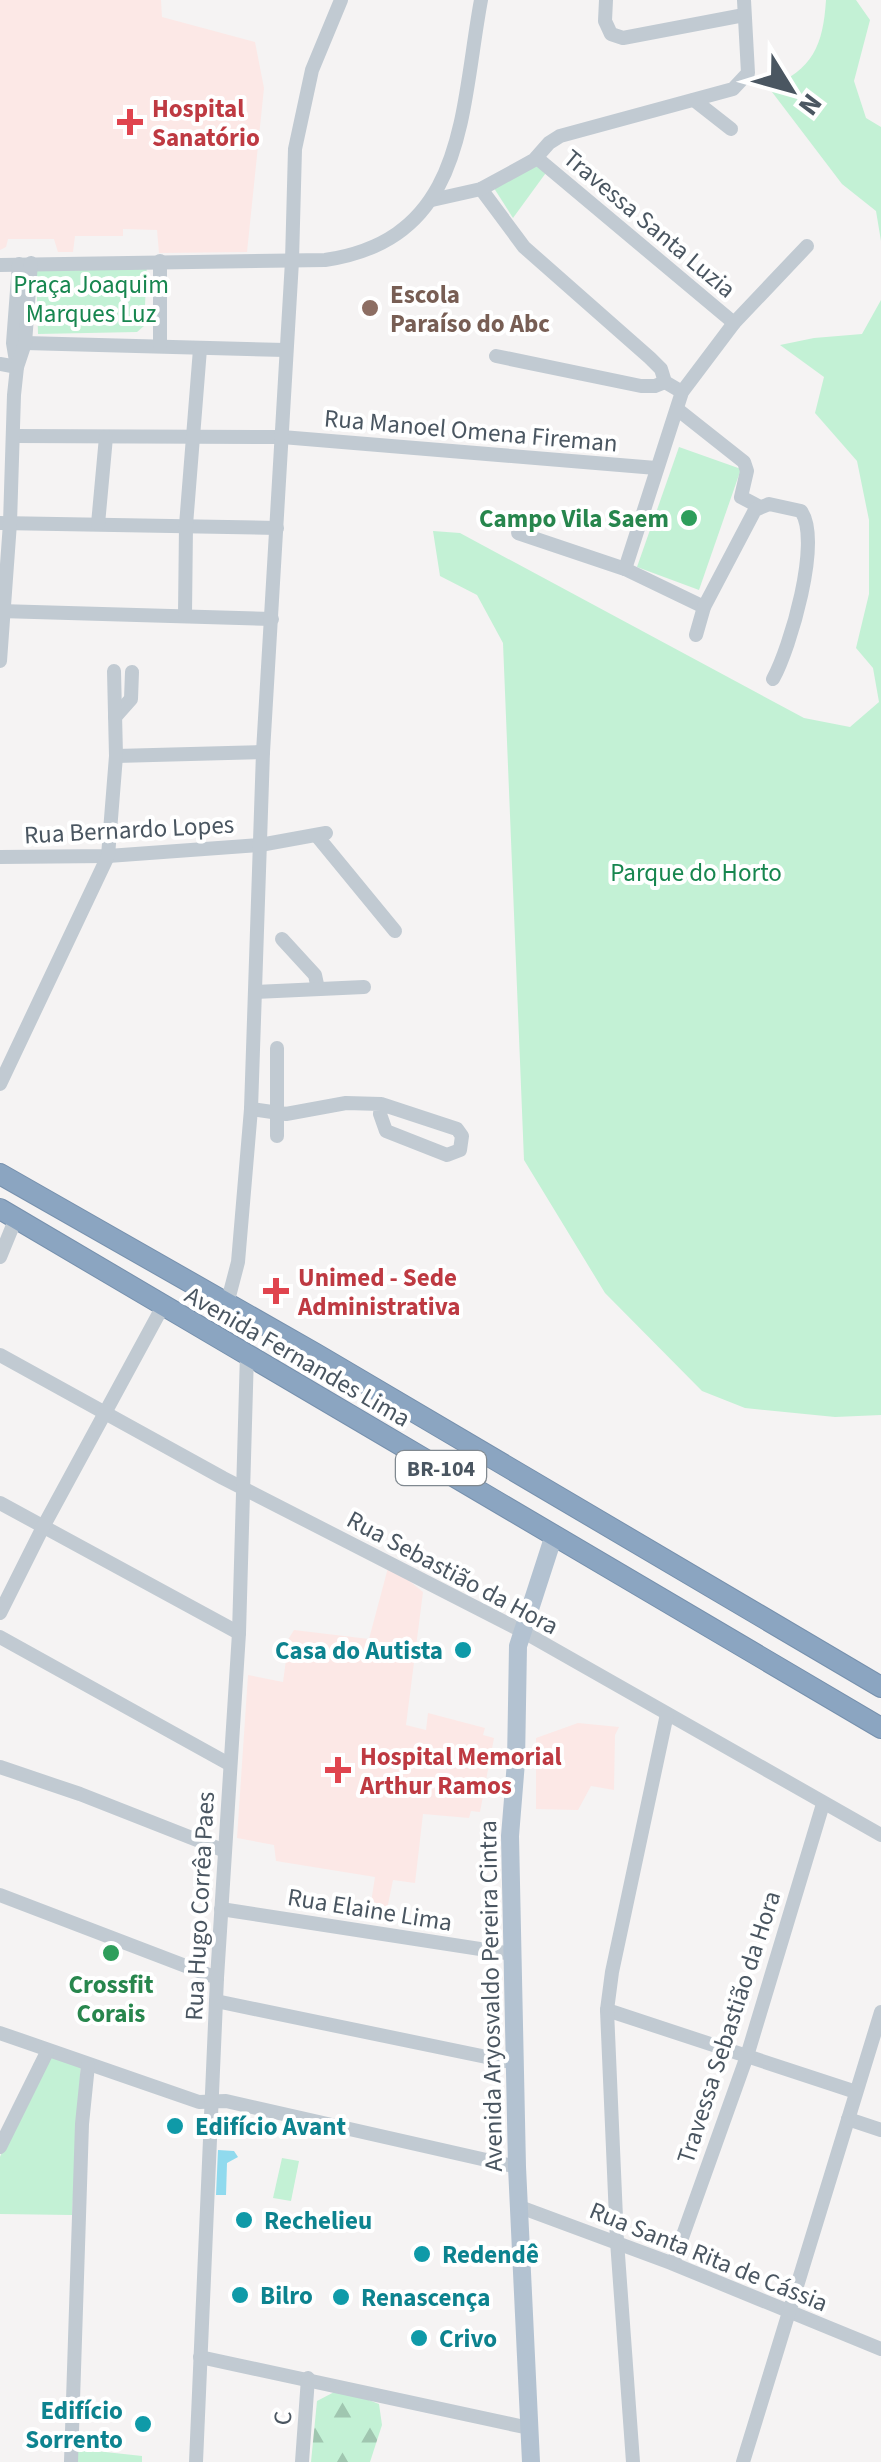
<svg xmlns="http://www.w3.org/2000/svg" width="881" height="2462" font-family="'Source Sans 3',sans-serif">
	<defs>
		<pattern id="forest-firs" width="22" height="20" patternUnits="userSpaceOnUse" patternTransform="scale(2.5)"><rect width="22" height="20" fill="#c3f1d5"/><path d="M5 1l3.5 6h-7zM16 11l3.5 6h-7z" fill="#a0c6b0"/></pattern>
	</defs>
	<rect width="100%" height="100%" fill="#f5f3f3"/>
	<g fill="#fce8e6">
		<path d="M0 0H161L162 17 255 42 264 88 247 252 159 253 157 230 123 229V236H75L73 252H58L54 239H8L6 247 0 250Z"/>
		<path d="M389 1564 423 1592 406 1725 426 1730 428 1713 485 1728 483 1735 494 1738 480 1812 471 1811 469 1818 423 1814 415 1883 393 1880 385 1919 369 1916 375 1877 276 1861 274 1845 237 1838 248 1675 283 1682 289 1638 294 1630 369 1639Z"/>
		<path d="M578 1723 619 1727 615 1735 614 1790 591 1786 578 1810 536 1809V1738Z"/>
	</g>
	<g fill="#c3f1d5">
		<path d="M826 0H856L870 20 854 81 866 118 881 127V241L876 211 842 184 769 88C813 69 823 46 826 0Z"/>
		<path d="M541 161 548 170 513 218 492 185Z"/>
		<path d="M147 263 144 326 137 332 38 334 36 265Z"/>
		<path d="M881 300V1415L835 1417 745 1408 702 1391 605 1293 524 1160 503 643 477 595 440 576 433 531 460 533 804 718 850 727 879 702 873 668 856 648 869 594V520L857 461 815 413 824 377 780 345 814 338 862 334Z"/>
		<path d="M679 447 741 469 699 590 637 567Z"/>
		<path d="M48 2049 81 2063 72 2215 0 2214V2157L34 2063Z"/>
		<path d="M282 2158 299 2161 291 2201 273 2198Z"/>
		<path d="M78 2449 142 2456V2462H78Z"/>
	</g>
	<path fill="url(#forest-firs)" d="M340 2389 379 2404 382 2425 370 2462H311L317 2401Z"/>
	<path fill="#90daee" d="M218 2150 234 2151 238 2157 227 2163 226 2195H216Z"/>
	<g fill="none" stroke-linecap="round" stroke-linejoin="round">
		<defs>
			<g id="highway">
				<path d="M0 1174 316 1354 881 1687"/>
				<path d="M0 1209 881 1728"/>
			</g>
		</defs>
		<use href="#highway" stroke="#7690ad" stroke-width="22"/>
		<g stroke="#c1cad2" stroke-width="14">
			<path d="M606 0 605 21 611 34 623 38 744 15"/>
			<path d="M694 100 731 129"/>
			<path d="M537 158 734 323"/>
			<path d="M481 189 524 247 650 358 661 369 665 382 682 392"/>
			<path d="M432 200 481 189 534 160 549 143 560 136 733 89 748 73 744 0"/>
			<path d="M0 265 325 260C467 239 460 113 481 0"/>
			<path d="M25 343 285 350"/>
			<path d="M160 346V261"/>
			<path d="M496 356 641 386H655L665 382"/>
			<path d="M16 361 13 343 19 264"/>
			<path d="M0 364 17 367"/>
			<path d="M677 409 744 462 747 471 741 497 758 506"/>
			<path d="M14 436 282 437 656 468"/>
			<path d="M0 523 277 528"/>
			<path d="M98 524 106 437"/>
			<path d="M518 533 625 569 704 607"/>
			<path d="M625 569 682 392 734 323 807 246"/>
			<path d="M0 611 272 619"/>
			<path d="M185 614 186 525 200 349"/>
			<path d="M696 635 704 607 755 510 769 504 801 511C822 541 790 648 773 679"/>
			<path d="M0 661 10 523 14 395 17 367 25 343 31 263"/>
			<path d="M115 717 131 699 132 672"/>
			<path d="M116 756 263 752"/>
			<path d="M317 836 395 931"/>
			<path d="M0 857 108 856 260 845 326 833"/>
			<path d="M282 939 315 975 318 989"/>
			<path d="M255 992 364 987"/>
			<path d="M0 1084 108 856 116 756 114 671"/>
			<path d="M251 1109 286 1114 346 1103 381 1104 457 1129 462 1136 460 1150 447 1155 386 1131 380 1114 381 1104"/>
			<path d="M277 1136V1048"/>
			<path d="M0 1257 16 1218"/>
			<path d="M227 1304 238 1262 251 1109 263 752 292 261 295 149 312 70 341 0"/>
			<path d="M0 1355 223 1478 522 1631 881 1835"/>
			<path d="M0 1503 239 1633"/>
			<path d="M0 1613 43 1527 163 1306"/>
			<path d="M0 1637 229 1764"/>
			<path d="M0 1767 80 1794 225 1851"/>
			<path d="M0 1895 217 1978"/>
			<path d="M221 1909 512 1954"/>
			<path d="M216 2001 515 2063"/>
			<path d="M607 2010 856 2092"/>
			<path d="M0 2033 199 2102 226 2101 517 2167"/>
			<path d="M848 2119 881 2130"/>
			<path d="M0 2147 47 2052"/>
			<path d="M520 2207 671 2263 881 2349"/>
			<path d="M673 2263 747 2056 823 1804"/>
			<path d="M200 2357 529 2428"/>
			<path d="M71 2462 82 2124 88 2065"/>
			<path d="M196 2462 217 1978 239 1633 247 1353"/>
			<path d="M302 2462 308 2378"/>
			<path d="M633 2462 617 2241 607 2010 612 1972 667 1714"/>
			<path d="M743 2462 881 2012"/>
		</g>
		<path stroke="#b3c2d1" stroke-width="18" d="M531 2462 517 2167 510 1836 516 1762 518 1646 554 1535"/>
		<use href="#highway" stroke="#8ba5c1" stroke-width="20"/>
	</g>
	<g fill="#e0444e" stroke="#fff" stroke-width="4">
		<path d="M125 107h10v10h10v10h-10v10h-10v-10h-10v-10h10z"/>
		<path d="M271 1276h10v10h10v10h-10v10h-10v-10h-10v-10h10z"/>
		<path d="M333 1755h10v10h10v10h-10v10h-10v-10h-10v-10h10z"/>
	</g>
	<circle fill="#8d6e63" stroke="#fff" stroke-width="4" cx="370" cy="308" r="10"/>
	<g fill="#2e9e5b" stroke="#fff" stroke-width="4">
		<circle cx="689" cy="518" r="10"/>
		<circle cx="111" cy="1953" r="10"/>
	</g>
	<g fill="#0f9aa8" stroke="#fff" stroke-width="4">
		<circle cx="463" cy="1650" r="10"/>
		<circle cx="175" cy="2126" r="10"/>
		<circle cx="244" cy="2220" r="10"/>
		<circle cx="422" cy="2254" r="10"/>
		<circle cx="240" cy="2295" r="10"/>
		<circle cx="341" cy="2297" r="10"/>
		<circle cx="419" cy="2338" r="10"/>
		<circle cx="143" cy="2424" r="10"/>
	</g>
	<g text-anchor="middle" stroke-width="8" stroke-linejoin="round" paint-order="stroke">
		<rect fill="#fff" stroke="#808990" stroke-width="2.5" x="396" y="1451" width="90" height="34" rx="8"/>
		<g font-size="22" font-weight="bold" fill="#4a5661">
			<text x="441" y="1476">BR-104</text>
		</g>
		<g font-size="25" font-weight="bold" fill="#be3a42" stroke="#fff" text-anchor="start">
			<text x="152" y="117">Hospital<tspan x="152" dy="29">Sanatório</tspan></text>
			<text x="298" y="1286">Unimed - Sede<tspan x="298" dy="29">Administrativa</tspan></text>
			<text x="360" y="1765">Hospital Memorial<tspan x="360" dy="29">Arthur Ramos</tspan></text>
		</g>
		<g font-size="25" fill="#4a5661" stroke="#fff">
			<text transform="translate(650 223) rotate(40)" y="9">Travessa Santa Luzia</text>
			<text transform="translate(471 430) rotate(5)" y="9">Rua Manoel Omena Fireman</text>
			<text transform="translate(129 829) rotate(-3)" y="9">Rua Bernardo Lopes</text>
			<text transform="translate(298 1356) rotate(30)" y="9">Avenida Fernandes Lima</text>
			<text transform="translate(453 1572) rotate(28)" y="9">Rua Sebastião da Hora</text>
			<text transform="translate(199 1906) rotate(-87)" y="9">Rua Hugo Corrêa Paes</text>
			<text transform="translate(370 1909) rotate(9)" y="9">Rua Elaine Lima</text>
			<text transform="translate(490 1996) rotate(-91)" y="9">Avenida Aryosvaldo Pereira Cintra</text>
			<text transform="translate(728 2027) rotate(-72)" y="9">Travessa Sebastião da Hora</text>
			<text transform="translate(709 2256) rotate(22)" y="9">Rua Santa Rita de Cássia</text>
			<text transform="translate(282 2418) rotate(-86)" y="9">C</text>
		</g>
		<g font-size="25" fill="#17864f" stroke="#fff">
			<text x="91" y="293">Praça Joaquim<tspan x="91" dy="29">Marques Luz</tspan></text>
			<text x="696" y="881">Parque do Horto</text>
		</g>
		<g font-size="25" font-weight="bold" fill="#785e54" stroke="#fff" text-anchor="start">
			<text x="390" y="303">Escola<tspan x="390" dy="29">Paraíso do Abc</tspan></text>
		</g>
		<g font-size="25" font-weight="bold" fill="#27864d" stroke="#fff" text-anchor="end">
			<text x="669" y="527">Campo Vila Saem</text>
			<text x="111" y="1993" text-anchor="middle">Crossfit<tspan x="111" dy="29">Corais</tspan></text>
		</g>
		<g font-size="25" font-weight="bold" fill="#0d838f" stroke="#fff" text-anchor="start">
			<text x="443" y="1659" text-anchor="end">Casa do Autista</text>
			<text x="195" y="2135">Edifício Avant</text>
			<text x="264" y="2229">Rechelieu</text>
			<text x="442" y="2263">Redendê</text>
			<text x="260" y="2304">Bilro</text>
			<text x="361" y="2306">Renascença</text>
			<text x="439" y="2347">Crivo</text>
			<text x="123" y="2419" text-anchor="end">Edifício<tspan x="123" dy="29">Sorrento</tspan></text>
		</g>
	</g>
	<g transform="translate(791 90) rotate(127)" stroke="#ffffff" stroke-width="8" paint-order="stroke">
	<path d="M0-8L18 38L0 25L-18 38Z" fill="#4a5661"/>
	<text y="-15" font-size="28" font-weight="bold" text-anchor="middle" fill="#4a5661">N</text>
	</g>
</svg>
